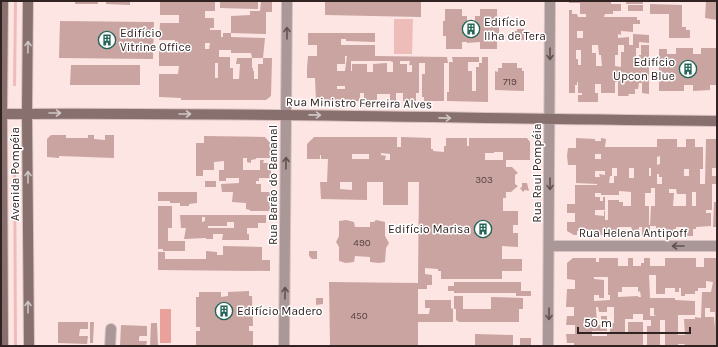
<svg xmlns="http://www.w3.org/2000/svg" width="718" height="347" font-family="Karla,sans-serif">
	<rect width="100%" height="100%" fill="#fde5e3"/>
	<g fill="#eebdb9">
		<path d="M14 1H17L16 86H13Z"/>
		<path d="M394 19H413L412 54H394Z"/>
		<path d="M13 147H16L17 346H14Z"/>
	</g>
	<rect fill="#eaa09b" x="160" y="309" width="11" height="34"/>
	<g fill="#c9a4a1" fill-rule="evenodd">
		<rect x="75" y="1" width="23" height="3"/>
		<path d="M106 1H130V5L106 4Z"/>
		<path d="M160 1H215V11H205V18H214V28H210V30H221V37H223V33H231V16L250 15V11H260L261 1H272V12H266V34L231 33V37L265 38 263 58H252L251 53H231V50H219V57H230V68H233V79H239L240 64H236L237 58H252V68H253V71H254V79H258V64H263V58H272L271 96 266 100H181V98L159 97V74H178L179 66H159V49H175V40H159L160 23H179V15H160ZM205 43H210L209 49H205ZM215 63H218V78H215Z"/>
		<path d="M220 1H258V9L220 8Z"/>
		<path d="M325 1H421V17L325 15Z"/>
		<path d="M569 1H611V4H621V11H613V14H605L604 17H637V20H640V24H633V32L621 31V35L618 34V38L629 37V45H633V34L649 35V43L639 42V48H636V66H642V62H639V55H641V45H649V94L642 93V83H639L638 89H635V94H628L629 96H618V82H615V93H601V84H595V93H598V102H578V95H582V93H578V82H577V85H575V93H569V10H572V14H577L578 17H586V14H580V3H569ZM577 31H583V38H577ZM592 45H598L599 55H601L602 66H596V53H592ZM618 45H624V52H621V67L615 66V55H618ZM576 50H581V65H578V59H576Z"/>
		<rect x="626" y="1" width="17" height="3"/>
		<path d="M706 1H717V20L705 18Z"/>
		<path d="M650 4 682 5V27H686V30H690V38H669V14H650Z"/>
		<rect x="628" y="5" width="15" height="6"/>
		<path d="M445 9H462V16H467V22H475V16H480V9H497V22L499 21V36H497V49H480V42L467 43V42H462V49H446V36H443V21H445Z"/>
		<path d="M60 21 154 22 153 59 59 58Z"/>
		<path d="M517 29H524V40H517V38L514 37 513 31H517Z"/>
		<path d="M308 33H375V42L346 41V39H341V45H375V56L447 57 448 63H444V101H424V97H422V74H425V63H419V93H416V101H403V93H396V101H390V94H377V101H364V93H360V101H316L315 78H307V68L308 56H317V45H308ZM345 56H347L345 71H337V64H345ZM351 61H390L393 62V72H387V63L373 64V72H367V64H352V71H351ZM400 61H410L409 65H412V72H407V64H400ZM337 86H345V89H337Z"/>
		<path d="M676 48H693V54H701V48H717V85H710V90L693 91V85H684V91H659V49H667V54H676Z"/>
		<path d="M452 57H479V62H468V71H472V91H476V67H479V63H482V57H488V102L447 101V92H449V62H453Z"/>
		<path d="M502 63H517V68H522V71H524V91L495 90V71L498 72V68H502Z"/>
		<path d="M71 65H140V85H70Z"/>
		<path d="M51 135H66V138H88V135H94V139L105 140V135H114V158L59 156V158L47 157V139Z"/>
		<path d="M204 136 265 137 271 144V158H256V159L251 160V163L247 162V158H243V170H260V160H264L263 163H271V178H259V181H256V184H261V192H271L270 211H250V210L246 209V203L232 202 233 192H222L221 184 239 183V178H226V181H219V170H224V161L214 162V170H203V176H196V143H204Z"/>
		<path d="M314 137H397V147H401V137L431 138V149H433V151L444 152V146H446V138H467V146H469V138H527L530 142V160H506V167H512L518 173 515 175V184L518 186 511 192H506V198H503V211H518V225H513V233H518V247L502 246V259H522V271H502V279H441V271H438V269L425 268V274L432 275V285H427V289H418V314H429L430 308H425V300H451V308L453 309V322H418V346H330L329 282 418 283 419 182H408V205H383V182H367V200L321 199 320 182H327L328 159H321V155H320V159H307V144ZM494 152H503V160H485V153H494ZM381 153 390 154V160H385L386 156 381 155ZM352 154H369V159H352ZM340 182H352V190L340 189Z"/>
		<path d="M576 138 595 139V141H601V138L606 139 605 147H657V139H677V147H686V139H695V147H703V169H700V184H705L706 139H717V168H712V176H717V184H712V210H706V213H711V226L696 227V229H693V236H686V227H676V229H673V236H666V228H656V226H650V236H642V227H639L638 236 632 235V229L631 227H619V236L598 235V231H577V235H574L567 231V222H575V213H567V204H575V185H597V184L576 183V165H568L567 156 568 148H576ZM595 154H601V159H595ZM660 156V164L657 165V157ZM612 168H617V176H614V183H609L610 176H612ZM629 168H634V178H629ZM649 168H651V176H649ZM684 169H689V176H684ZM595 171H605V175L599 174 600 177H595ZM657 174H659V177H662V184H657ZM651 188H655V206H651L650 225H649V206H645V193H651ZM669 189H676L677 194H686V206H673L674 193H669ZM619 191 631 192V206H623V202H619V200H608V220H605V211H604V216L595 215V210H605V197H603V201H600V197H595V193H601V195H619ZM692 192H696V206H692Z"/>
		<rect x="205" y="181" width="11" height="6"/>
		<path d="M522 183H527L529 191 525 190 523 192 520 188 522 187Z"/>
		<path d="M158 192H197V203L189 204V206H180V203H170V201H158Z"/>
		<path d="M714 202H717V227H713Z"/>
		<path d="M158 206H172V228H168V241H185V251H163V249H158Z"/>
		<path d="M180 215H266V223H258V228H247V234H249V240H222L223 234H213V239H206V238L184 239 186 228H181ZM202 217H205V221L202 222ZM227 222H234V228H208V226H227Z"/>
		<path d="M346 220 354 222 355 227H370V222H374L376 220 385 222V236L389 243 386 248 385 262 379 263 370 262V257L355 256 354 262 346 263 339 261V247L336 242 339 236V221Z"/>
		<path d="M223 246 262 247V260H270V271L158 270V252H165V259H206V251L217 252V255H223Z"/>
		<path d="M309 251H317V259H312L309 256Z"/>
		<path d="M573 258H596V262H599V258H618V266H628V258H633V266H641V263H644V258H650V266H665V258H696V267H704V258H717V346H684L685 344H678V346H665V320H660V346H647V326H651V320H643V314H633V319H625V332H628V322H643V346H574V343H567L566 334H575V325H566L567 316H574V307H566L567 289H575V280L567 279V263ZM649 275H656V294H665V288H675V292H679V288H681V296H685V294H695V291H698V288H706V281L713 282 711 292H702L701 318 695 317V319H684L685 335H678V315H695V301L675 300V298H650ZM594 277H608V295H610V300L594 301V295H599V298H604V280L594 279ZM622 287H638V292L640 291 641 297H638V296L618 297V292H622ZM596 307H598L599 312H607V307H614V323H610V332H607V336H592V331H607V316H601V325H597ZM650 308H654V315L656 316H650ZM705 308H710V312H715V328L714 317H705Z"/>
		<path d="M454 282H521V291H531V296H516V293H454V291H448V286H454Z"/>
		<path d="M249 291V296H252L253 326H249V331H253V346H196V331H200V327H196V297H199V292H221V297L228 296V292Z"/>
		<path d="M454 296H463V309H491V297L523 298V309H519V322H459L456 320V309H454Z"/>
		<path d="M316 298H323V304L316 305Z"/>
		<path d="M58 322H88V329H80L79 336H88L87 344 58 343Z"/>
		<path d="M90 322H94L93 343H90Z"/>
		<path d="M151 323H157L158 346H150Z"/>
		<path d="M121 325 147 326V336H140L139 337V341H147L146 346H120Z"/>
		<path d="M475 334 513 335V346H475Z"/>
		<rect x="520" y="338" width="11" height="8"/>
	</g>
	<g fill="none" stroke-linecap="round" stroke-linejoin="round">
		<defs>
			<g id="street">
				<path d="M549 246H717"/>
				<path d="M110 346 111 329"/>
				<path d="M284 346 287 1"/>
				<path d="M548 346 550 1"/>
			</g>
			<g id="secondary">
				<path d="M28 1 27 113 29 346"/>
				<path d="M1 114C240 112 478 119 717 121"/>
				<path d="M3 346 2 114 3 1"/>
			</g>
		</defs>
		<use href="#street" stroke="#d8c2c0" stroke-width="12"/>
		<use href="#secondary" stroke="#d8c2c0" stroke-width="12"/>
		<use href="#street" stroke="#a99897" stroke-width="10"/>
		<use href="#secondary" stroke="#88706e" stroke-width="10"/>
	</g>
	<defs><path id="oneway-shaft" d="M-6 0H5M1.5-3L5.5 0L1.5 3" fill="none" stroke-width="1.6" stroke-linecap="round" stroke-linejoin="round"/></defs>
	<g stroke="#615251">
		<use href="#oneway-shaft" transform="translate(287 33) rotate(-90)"/>
		<use href="#oneway-shaft" transform="translate(550 54) rotate(90)"/>
		<use href="#oneway-shaft" transform="translate(286 163) rotate(-89)"/>
		<use href="#oneway-shaft" transform="translate(550 184) rotate(90)"/>
		<use href="#oneway-shaft" transform="translate(678 246) rotate(180)"/>
		<use href="#oneway-shaft" transform="translate(285 293) rotate(-89)"/>
		<use href="#oneway-shaft" transform="translate(549 314) rotate(90)"/>
	</g>
	<g stroke="#cfc6c5">
		<use href="#oneway-shaft" transform="translate(28 47) rotate(-89)"/>
		<use href="#oneway-shaft" transform="translate(55 113)"/>
		<use href="#oneway-shaft" transform="translate(185 114)"/>
		<use href="#oneway-shaft" transform="translate(315 115) rotate(1)"/>
		<use href="#oneway-shaft" transform="translate(445 118) rotate(1)"/>
		<use href="#oneway-shaft" transform="translate(28 177) rotate(-90)"/>
		<use href="#oneway-shaft" transform="translate(28 307) rotate(-90)"/>
	</g>
	<defs>
		<symbol id="building-ring" viewBox="-11 -11 22 22"><circle r="9.5" fill="#fff" stroke="#246555" stroke-width="1.5"/><path d="M-4-6H4V6H1V3H-1V6H-4ZM-2.5-4.3h1.7v1.8h-1.7ZM.8-4.3h1.7v1.8H.8ZM-2.5-1h1.7V.8h-1.7ZM.8-1h1.7V.8H.8Z" fill="#246555"/></symbol>
	</defs>
	<g fill-rule="evenodd">
		<use href="#building-ring" x="461" y="19" width="20" height="20"/>
		<use href="#building-ring" x="97" y="30" width="20" height="20"/>
		<use href="#building-ring" x="678" y="59" width="20" height="20"/>
		<use href="#building-ring" x="473" y="219" width="20" height="20"/>
		<use href="#building-ring" x="214" y="301" width="20" height="20"/>
	</g>
	<g text-anchor="middle" stroke-width="3" stroke-linejoin="round" paint-order="stroke">
		<g font-size="10" fill="#574342">
			<text x="510" y="85">719</text>
			<text x="484" y="183">303</text>
			<text x="362" y="246">490</text>
			<text x="359" y="319">450</text>
		</g>
		<g font-size="12" fill="#312322" stroke="#fff" text-anchor="start">
			<text x="484" y="26">Edifício<tspan x="484" dy="14">Ilha de Tera</tspan></text>
			<text x="120" y="37">Edifício<tspan x="120" dy="14">Vitrine Office</tspan></text>
			<text x="675" y="66" text-anchor="end">Edifício<tspan x="675" dy="14">Upcon Blue</tspan></text>
			<text x="470" y="233" text-anchor="end">Edifício Marisa</text>
			<text x="237" y="315">Edifício Madero</text>
		</g>
		<g font-size="12" fill="#312322" stroke="#fff">
			<text transform="translate(359 103) rotate(1)" y="4">Rua Ministro Ferreira Alves</text>
			<text transform="translate(537 173) rotate(-90)" y="4">Rua Raul Pompéia</text>
			<text transform="translate(15 174) rotate(-90)" y="4">Avenida Pompéia</text>
			<text transform="translate(273 185) rotate(-90)" y="4">Rua Barão do Bananal</text>
			<text x="633" y="237">Rua Helena Antipoff</text>
		</g>
	</g>
	<rect width="718" height="347" fill="none" stroke="#312322" stroke-width="4"/>
	<path d="M578 327v6h112v-6" fill="none" stroke="#312322" stroke-width="2"/>
	<text x="584" y="327" font-size="12" fill="#312322" stroke="#ffffff" stroke-width="3" paint-order="stroke">50 m</text>
</svg>
